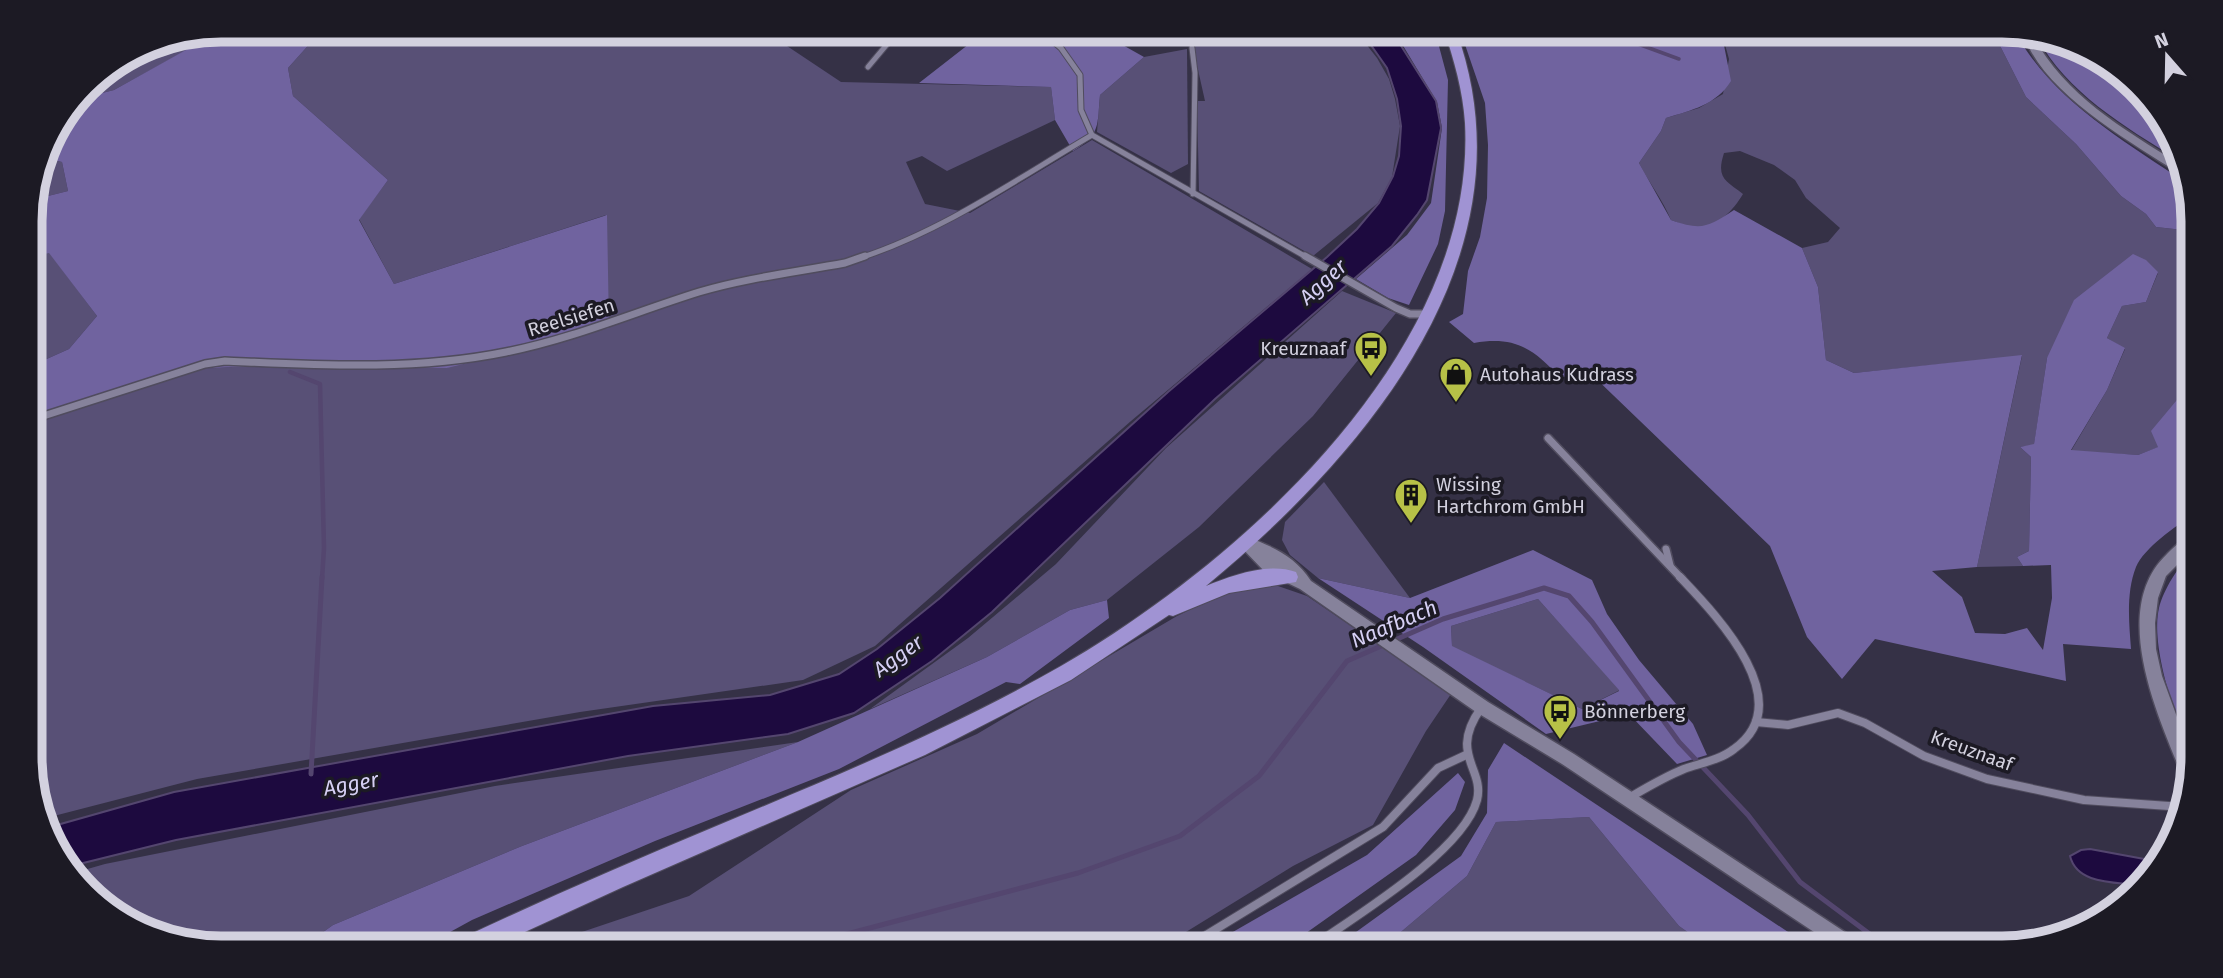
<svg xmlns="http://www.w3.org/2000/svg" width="2223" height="978" font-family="'Fira Sans',sans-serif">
	<rect width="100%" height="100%" fill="#353146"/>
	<g fill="#585076">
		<path d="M221 30H239L220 32 114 90 78 99 95 77 148 44Z"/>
		<path d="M301 30H812L787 46 841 82 1051 87 1055 120 947 171 922 156 906 162 925 204 970 213 1092 140 1312 269 1131 421 875 646 803 680 580 712 197 779 46 818 31 783V423L199 369 232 367 447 368 606 215 394 284 359 219 388 180 293 96 288 68 314 39Z"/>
		<path d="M1176 30H1355L1377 58 1389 79 1395 99 1400 126 1392 177 1378 203 1313 256 1199 191 1197 101H1205L1192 43Z"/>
		<path d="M1721 30H1992L2026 97 2076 144 2121 196 2146 214 2156 227 2192 231V382L2180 399 2159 447 2138 455 2071 451 2107 390 2125 349 2107 338 2122 306 2146 302 2158 273 2047 358 2034 445 2020 447 2031 457 2029 551 2017 557 2023 566 1977 567 2022 356 1854 373 1826 360 1818 287 1802 248 1828 242 1840 228 1806 198 1795 180 1774 165 1740 151 1724 153C1716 178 1725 180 1743 194 1733 211 1715 230 1693 228 1686 227 1678 222 1671 220 1663 200 1649 183 1639 163L1661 131 1666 118 1699 108 1723 94 1729 59Z"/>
		<path d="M1187 49 1188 164 1171 173 1097 132 1100 95 1144 57Z"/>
		<path d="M44 158 62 162 68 191 32 200Z"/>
		<path d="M49 252 97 316 69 349 31 366 30 257Z"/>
		<path d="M1342 291 1396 313 1313 416 1199 527 1107 600 1070 610 987 657 870 709 968 638 1056 564 1166 448Z"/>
		<path d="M1324 482 1410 598 1318 578 1290 555 1282 540 1285 522Z"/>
		<path d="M1266 582 1307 596 1451 694 1426 731 1373 825 1293 866 1160 948H545L567 937 689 896 851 790 977 734 1177 616 1241 585Z"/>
		<path d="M1538 599 1620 690 1582 709 1452 647 1451 626Z"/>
		<path d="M798 742 522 846 333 925 301 948H221L148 934 70 874 105 864 495 786Z"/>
		<path d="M1589 817 1679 926 1710 948H1382L1467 876 1496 822Z"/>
	</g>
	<g fill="#70639f" fill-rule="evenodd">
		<path d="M239 30H301L314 39 288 68 293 96 388 180 359 220 394 284 607 215 609 328 447 368 232 367 199 369 31 423V366L69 349 97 316 49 253 30 257 32 200 68 191 62 162 44 158 50 136 78 99 114 90 220 31Z"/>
		<path d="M987 30H1096L1144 57 1100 95C1097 126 1101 134 1073 151L1055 120 1051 87 919 83Z"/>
		<path d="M1460 30H1721L1731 81C1716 105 1692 110 1666 118L1661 131 1639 163 1671 220C1702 231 1708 227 1734 210L1802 248 1818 287 1826 360 1854 373 2022 355 1977 567 1932 571 1962 597 1975 633 2005 634 2027 628 2043 650 2052 598 2051 565 2023 566 2017 557 2029 551 2031 457 2020 447 2034 444 2047 358 2074 300 2133 254 2146 260 2158 272 2146 302 2122 306 2107 338 2125 348 2107 390 2071 450 2138 455 2158 447 2151 431 2192 382 2193 515C2176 526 2144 548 2136 567 2126 592 2129 623 2131 649L2063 644 2066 681 1875 639 1842 679 1807 637 1770 546 1587 370 1560 378C1534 348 1514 336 1474 343L1449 322 1463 314 1468 271 1480 237 1487 198 1488 145 1485 103Z"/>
		<path d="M1992 30 2015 32C2053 101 2123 140 2186 183L2192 195V231L2156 227 2146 214 2121 196 2076 144 2026 97Z"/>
		<path d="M1396 34 1436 35 1448 80 1445 211 1438 244 1409 305 1388 298 1356 279 1407 235 1431 203 1442 128 1437 102Z"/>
		<path d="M2037 37 2075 44 2154 104 2177 159C2125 127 2066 92 2037 37Z"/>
		<path d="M1533 550 1592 580 1607 614 1639 660 1693 724 1707 755 1677 764 1629 714 1546 734 1423 647 1318 578 1410 598ZM1538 599 1619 690V691L1582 709 1452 646 1451 626Z"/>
		<path d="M2193 553V756C2176 722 2150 646 2159 608 2163 591 2179 564 2193 553Z"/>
		<path d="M1107 600 1109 618 1020 684 1006 682 839 769 655 841 472 920 421 948H301L333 925 522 846 798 742 987 657 1070 610Z"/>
		<path d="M1504 743 1812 948H1710L1679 926 1589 817 1496 822 1467 876 1382 948H1334L1461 856 1487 813 1488 770Z"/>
		<path d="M1458 773 1465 782 1455 810 1416 855 1285 948H1205L1367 855Z"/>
	</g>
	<g fill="#1d0a3f" stroke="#54466f" stroke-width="2">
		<path d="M1357 30H1391L1436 101 1441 128 1427 200 1417 215 1392 246 1215 399 992 612 932 661 854 713 788 734 628 756 176 840 67 867 50 827 174 792 653 706 770 695 839 674 877 649 940 598 1168 392 1327 257 1357 229 1379 203 1393 176 1399 156 1401 126 1397 99 1387 68 1368 41Z"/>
		<path d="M2090 849 2155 861 2136 885C2113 882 2077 884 2070 856L2081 850Z"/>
	</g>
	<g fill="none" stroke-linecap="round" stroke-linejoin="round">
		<path stroke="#54466f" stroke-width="3.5" d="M1600 30 1679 59"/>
		<path stroke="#54466f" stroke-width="4.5" d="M290 372 320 384 324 548 322 579"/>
		<g stroke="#54466f" stroke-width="5">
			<path d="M311 774 322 577"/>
			<path d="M794 948 1078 873 1180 836 1259 776 1347 661 1443 619 1544 588 1569 596 1592 622 1679 742 1748 815 1800 882 1871 935 1893 948"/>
		</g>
		<defs>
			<g id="street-far2">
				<path d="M1040 30 1061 48 1080 75 1081 110 1092 135 1308 258"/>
				<path d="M1192 48 1195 73 1193 194"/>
				<path d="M868 67 899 30"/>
				<path d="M860 258C943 231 1017 179 1092 135"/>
			</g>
			<g id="street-far1">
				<path d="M1305 256 1396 308 1410 314H1425"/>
				<path d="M31 420 205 364 225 361C319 365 413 371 506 352 572 339 635 312 699 292 746 278 797 272 845 263L865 256"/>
				<path d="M1548 438 1682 579"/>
				<path d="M1666 549 1670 565"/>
			</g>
			<g id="street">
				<path d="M1756 722 1788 725 1838 713 1865 723 1924 756 1987 779 2084 800 2183 807"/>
				<path d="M1627 799C1646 788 1664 777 1684 769 1701 763 1720 760 1734 749 1801 702 1715 614 1680 577"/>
				<path d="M1185 948 1383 827 1438 768 1466 755"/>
				<path d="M1310 948C1354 917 1463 852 1477 800 1485 768 1448 755 1481 708"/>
			</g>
			<g id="secondary">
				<path d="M2024 34 2033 36C2065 95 2123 129 2178 163L2182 173 2177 172C2130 142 2039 90 2024 34Z"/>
				<path d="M2193 534V549L2166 576 2158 598 2155 623 2156 649 2162 676 2193 761 2188 782 2184 780 2182 775C2157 714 2109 609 2167 554 2174 547 2183 538 2193 534Z"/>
				<path d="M1245 536C1273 547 1294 555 1311 581L1488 702 1574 754 1860 942 1863 948H1838L1562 764 1476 712 1300 589 1265 572 1240 546 1238 542 1240 538Z"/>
			</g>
			<path id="primary" d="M1444 30H1456C1537 254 1367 452 1206 586 1231 576 1268 562 1296 572L1298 577 1296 582 1229 593 1173 616 1169 615 1071 680 925 755 623 887 490 948H455L458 940C542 900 628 863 714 827 831 778 951 729 1061 666 1241 562 1477 351 1465 123 1463 91 1454 60 1444 30Z"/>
		</defs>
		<use href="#street-far2" stroke="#504c5e" stroke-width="7"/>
		<use href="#street-far1" stroke="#504c5e" stroke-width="10"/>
		<use href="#street" stroke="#504c5e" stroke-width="10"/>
		<use href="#secondary" stroke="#504c5e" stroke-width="3"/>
		<use href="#primary" stroke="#504c5e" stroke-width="2"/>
		<use href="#street-far2" stroke="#86829b" stroke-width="5"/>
		<use href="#street-far1" stroke="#86829b" stroke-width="7"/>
		<use href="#street" stroke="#86829b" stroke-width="8"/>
		<use href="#secondary" fill="#86829b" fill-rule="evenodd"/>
		<use href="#primary" fill="#a093d3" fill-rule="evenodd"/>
	</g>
	<defs>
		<symbol id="bus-pin" viewBox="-11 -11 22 30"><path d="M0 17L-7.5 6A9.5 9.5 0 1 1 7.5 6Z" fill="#b7c147" stroke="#1c1a24"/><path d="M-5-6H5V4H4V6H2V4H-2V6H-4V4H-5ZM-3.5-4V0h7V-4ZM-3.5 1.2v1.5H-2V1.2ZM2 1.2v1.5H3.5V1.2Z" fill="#111"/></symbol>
		<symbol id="shop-pin" viewBox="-11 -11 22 30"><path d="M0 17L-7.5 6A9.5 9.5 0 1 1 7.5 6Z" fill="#b7c147" stroke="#1c1a24"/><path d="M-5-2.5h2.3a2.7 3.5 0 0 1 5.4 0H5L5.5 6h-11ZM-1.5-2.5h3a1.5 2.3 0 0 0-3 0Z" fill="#111"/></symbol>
		<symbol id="building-pin" viewBox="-11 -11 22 30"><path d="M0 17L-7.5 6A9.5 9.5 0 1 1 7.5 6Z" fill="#b7c147" stroke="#1c1a24"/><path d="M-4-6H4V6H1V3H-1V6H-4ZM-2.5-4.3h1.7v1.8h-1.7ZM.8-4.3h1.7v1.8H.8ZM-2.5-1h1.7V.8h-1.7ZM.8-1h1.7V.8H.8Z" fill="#111"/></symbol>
	</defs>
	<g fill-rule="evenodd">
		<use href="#bus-pin" x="1352" y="329" width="38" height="52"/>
		<use href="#shop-pin" x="1437" y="355" width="38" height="52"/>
		<use href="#building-pin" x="1392" y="476" width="38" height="52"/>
		<use href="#bus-pin" x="1541" y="692" width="38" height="52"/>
	</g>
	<g text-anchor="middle" stroke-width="7" stroke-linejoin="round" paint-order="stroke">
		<g font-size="19" fill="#d3d1df" stroke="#1c1a24">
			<text transform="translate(571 317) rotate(-17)" y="7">Reelsiefen</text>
			<text transform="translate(1972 750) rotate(20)" y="7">Kreuznaaf</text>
		</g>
		<g font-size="19" fill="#d3d1df" stroke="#1c1a24" text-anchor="start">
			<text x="1346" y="355" text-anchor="end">Kreuznaaf</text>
			<text x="1480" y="381">Autohaus Kudrass</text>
			<text x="1436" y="491">Wissing<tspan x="1436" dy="22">Hartchrom GmbH</tspan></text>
			<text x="1584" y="718">Bönnerberg</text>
		</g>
		<g font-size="21" font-style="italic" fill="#d6d0f4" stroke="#1c1a24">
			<text transform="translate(1323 282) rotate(-42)" y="7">Agger</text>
			<text transform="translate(1394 624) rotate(-23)" y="7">Naafbach</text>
			<text transform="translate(898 656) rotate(-36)" y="7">Agger</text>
			<text transform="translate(351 784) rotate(-10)" y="7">Agger</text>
		</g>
	</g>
	<path d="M0 0H2223V978H0ZM221 42H2002A179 179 0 0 1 2181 221V757A179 179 0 0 1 2002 936H221A179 179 0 0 1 42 757V221A179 179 0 0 1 221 42Z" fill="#1c1a24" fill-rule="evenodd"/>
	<path fill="none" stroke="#d3d1df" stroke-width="9" d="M221 42H2002A179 179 0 0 1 2181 221V757A179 179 0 0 1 2002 936H221A179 179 0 0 1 42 757V221A179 179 0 0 1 221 42Z"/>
	<g transform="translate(2167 56) rotate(340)" stroke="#1c1a24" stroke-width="5" paint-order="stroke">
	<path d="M0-5L12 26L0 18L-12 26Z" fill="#d3d1df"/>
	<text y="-10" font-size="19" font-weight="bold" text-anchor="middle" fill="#d3d1df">N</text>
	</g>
</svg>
